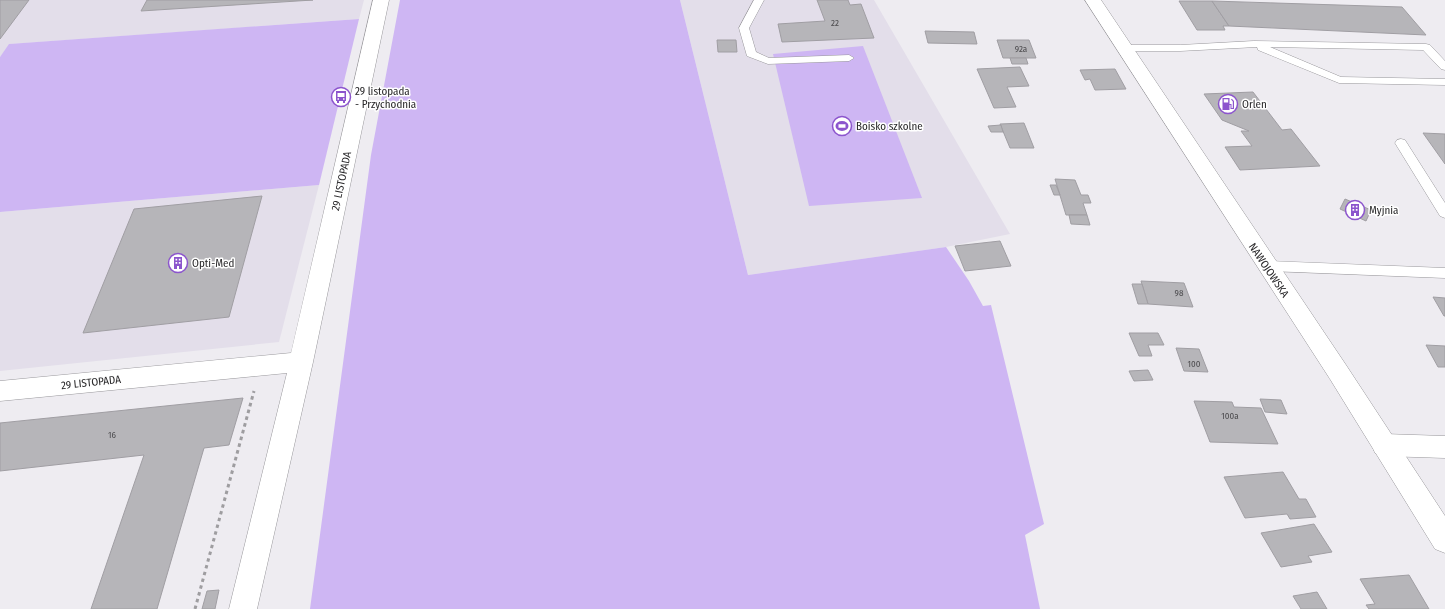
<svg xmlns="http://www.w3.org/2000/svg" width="1445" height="609" font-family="'Fira Sans Condensed',sans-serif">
	<rect width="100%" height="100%" fill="#eeecf1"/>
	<g fill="#e3deea">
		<path d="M0 0H364L359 19 10 44 0 57Z"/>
		<path d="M680 0H874L1010 234 946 247 748 275Z"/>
		<path d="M319 185 279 342 0 371V212Z"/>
	</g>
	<g fill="#ceb6f3">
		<path d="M400 0H680L748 275 946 247 969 281 983 306 991 305 1044 524 1025 535 1040 609H310L371 155Z"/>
		<path d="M359 19 319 185 0 212V57L9 44Z"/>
		<path d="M863 46 922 198 809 206 773 54Z"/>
	</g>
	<g fill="#b6b5b9" stroke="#a09ea3">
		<path d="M0 0H29L0 39Z"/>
		<path d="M147 0H313L141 11Z"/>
		<path d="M817 0H848L850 5 861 4 874 38 782 42 778 24 825 21Z"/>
		<path d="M1179 1H1212L1229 26H1223L1225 30H1197Z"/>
		<path d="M1212 1 1402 7 1426 35 1229 26Z"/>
		<path d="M925 31 974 32 977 44 928 43Z"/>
		<path d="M717 40H736L737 52H718Z"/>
		<path d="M997 40H1029L1036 58H1003Z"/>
		<path d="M1010 58H1026L1028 64H1012Z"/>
		<path d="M1020 67 1029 86 1007 87 1016 107 994 108 977 69Z"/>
		<path d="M1115 69 1126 89 1095 90 1090 79 1085 80 1080 70Z"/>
		<path d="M1253 92 1282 130 1291 129 1320 166 1240 170 1225 147 1252 146 1241 131H1249L1222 120 1204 94Z"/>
		<path d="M1024 123 1034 148H1010L1000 124Z"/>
		<path d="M1001 125 1003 132H991L988 126Z"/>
		<path d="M1423 133 1445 134V164Z"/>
		<path d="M1055 179 1075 180 1081 195H1088L1091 203H1083L1087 215H1066Z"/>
		<path d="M1050 185H1056L1060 195H1054Z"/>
		<path d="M262 196 229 317 83 333 134 209Z"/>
		<path d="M1345 199 1371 210 1366 221 1340 209Z"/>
		<path d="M1069 215H1087L1090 225 1071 224Z"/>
		<path d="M1000 241 1011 266 965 271 955 246Z"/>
		<path d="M1141 281 1184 283 1193 307 1148 304Z"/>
		<path d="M1132 284H1142L1148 304H1138Z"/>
		<path d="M1433 297 1445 298V316H1444Z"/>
		<path d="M1129 333H1158L1164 345H1148L1152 356H1139Z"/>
		<path d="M1426 345 1445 346V367H1438Z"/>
		<path d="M1176 348 1199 349 1208 372 1184 371Z"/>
		<path d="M1148 370 1153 380 1134 381 1129 371Z"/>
		<path d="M243 398 229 445 204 448 157 609H91L144 455 0 471V423Z"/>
		<path d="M1260 399 1281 400 1287 414 1265 412Z"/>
		<path d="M1194 401 1232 402 1234 407 1261 408 1278 444 1210 442Z"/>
		<path d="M1283 472 1299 499H1306L1316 517 1290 519 1287 514 1245 518 1224 477Z"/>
		<path d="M1314 524 1332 552 1308 556 1312 562 1281 567 1261 533Z"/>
		<path d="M1409 575 1429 609H1369L1366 605 1375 604 1360 579Z"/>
		<path d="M219 590 215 609H202L207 591Z"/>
		<path d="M1317 592 1327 609H1301L1293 596Z"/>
	</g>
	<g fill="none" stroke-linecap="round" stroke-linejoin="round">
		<defs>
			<g id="service">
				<path d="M754 0H764L749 28 756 52 769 58 849 55 854 58 849 61 768 64 747 56 739 28Z"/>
				<path d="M1254 41 1426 44 1430 45 1445 61V70L1441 69 1423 50 1270 47 1341 77 1445 79V85L1339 83 1258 50 1257 47 1180 51H1124L1119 48 1124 45H1180Z"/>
				<path d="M1401 139 1405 140 1445 203V218L1440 216 1395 143 1397 140Z"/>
				<path d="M1267 261 1445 268V278L1267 271 1262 270 1260 266 1262 262Z"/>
			</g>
			<g id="minor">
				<path d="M373 0H389L313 362 257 609H229L287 373 0 401V381L291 353Z"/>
				<path d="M1384 434 1445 436V458L1384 456 1375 453 1372 445 1375 437Z"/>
			</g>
			<path id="tertiary" d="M1085 0H1101L1346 365 1445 516V553L1435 549 1330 379Z"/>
		</defs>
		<use href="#service" stroke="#98979b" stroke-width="1"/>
		<use href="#minor" stroke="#98979b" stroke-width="1"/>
		<use href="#tertiary" stroke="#98979b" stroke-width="1"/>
		<path stroke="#9e9da0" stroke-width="3" stroke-dasharray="3.5 3.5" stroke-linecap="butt" d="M195 609 254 391"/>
		<use href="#service" fill="#fff" fill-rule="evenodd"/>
		<use href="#minor" fill="#fff" fill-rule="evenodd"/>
		<use href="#tertiary" fill="#fff" fill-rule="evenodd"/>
	</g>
	<defs>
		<symbol id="bus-ring" viewBox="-11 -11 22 22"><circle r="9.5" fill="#fff" stroke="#8c55cd" stroke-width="1.5"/><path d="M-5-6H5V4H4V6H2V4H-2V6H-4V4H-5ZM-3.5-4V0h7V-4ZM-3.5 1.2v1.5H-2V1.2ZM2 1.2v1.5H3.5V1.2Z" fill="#8c55cd"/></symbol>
		<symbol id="fuel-ring" viewBox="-11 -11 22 22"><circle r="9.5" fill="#fff" stroke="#8c55cd" stroke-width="1.5"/><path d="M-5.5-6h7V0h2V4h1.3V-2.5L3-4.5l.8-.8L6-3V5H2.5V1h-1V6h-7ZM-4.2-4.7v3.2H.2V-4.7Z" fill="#8c55cd"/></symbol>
		<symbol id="stadium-ring" viewBox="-11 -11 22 22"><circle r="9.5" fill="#fff" stroke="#8c55cd" stroke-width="1.5"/><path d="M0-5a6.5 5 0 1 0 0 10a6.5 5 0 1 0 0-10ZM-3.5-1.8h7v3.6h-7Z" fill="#8c55cd"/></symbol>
		<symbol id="building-ring" viewBox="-11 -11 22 22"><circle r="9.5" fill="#fff" stroke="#8c55cd" stroke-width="1.5"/><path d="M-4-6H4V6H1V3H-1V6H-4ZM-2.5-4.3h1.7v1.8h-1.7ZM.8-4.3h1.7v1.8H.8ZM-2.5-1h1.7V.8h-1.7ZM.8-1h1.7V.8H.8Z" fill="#8c55cd"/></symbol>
	</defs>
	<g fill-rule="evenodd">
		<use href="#bus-ring" x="330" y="86" width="22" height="22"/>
		<use href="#fuel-ring" x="1217" y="93" width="22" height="22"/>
		<use href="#stadium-ring" x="831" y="115" width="22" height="22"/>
		<use href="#building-ring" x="1344" y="199" width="22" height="22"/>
		<use href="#building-ring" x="167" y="252" width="22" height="22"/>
	</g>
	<g text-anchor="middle" stroke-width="3" stroke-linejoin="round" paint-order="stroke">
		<g font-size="9" fill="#4c4b4e">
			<text x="835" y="26">22</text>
			<text x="1021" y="52">92a</text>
			<text x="1179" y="296">98</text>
			<text x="1194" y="367">100</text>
			<text x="1230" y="419">100a</text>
			<text x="112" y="438">16</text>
		</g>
		<g font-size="11" fill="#29282a" stroke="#fff" text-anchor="start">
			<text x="355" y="95">29 listopada<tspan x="355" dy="13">- Przychodnia</tspan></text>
			<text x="1242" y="108">Orlen</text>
			<text x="856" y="130">Boisko szkolne</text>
			<text x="1369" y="214">Myjnia</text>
			<text x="192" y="267">Opti-Med</text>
		</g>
		<g font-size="11" fill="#29282a" stroke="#fff">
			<text transform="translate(341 181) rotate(-78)" y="4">29 LISTOPADA</text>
			<text transform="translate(1269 270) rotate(56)" y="4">NAWOJOWSKA</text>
			<text transform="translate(91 382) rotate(-6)" y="4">29 LISTOPADA</text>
		</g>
	</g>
</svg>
